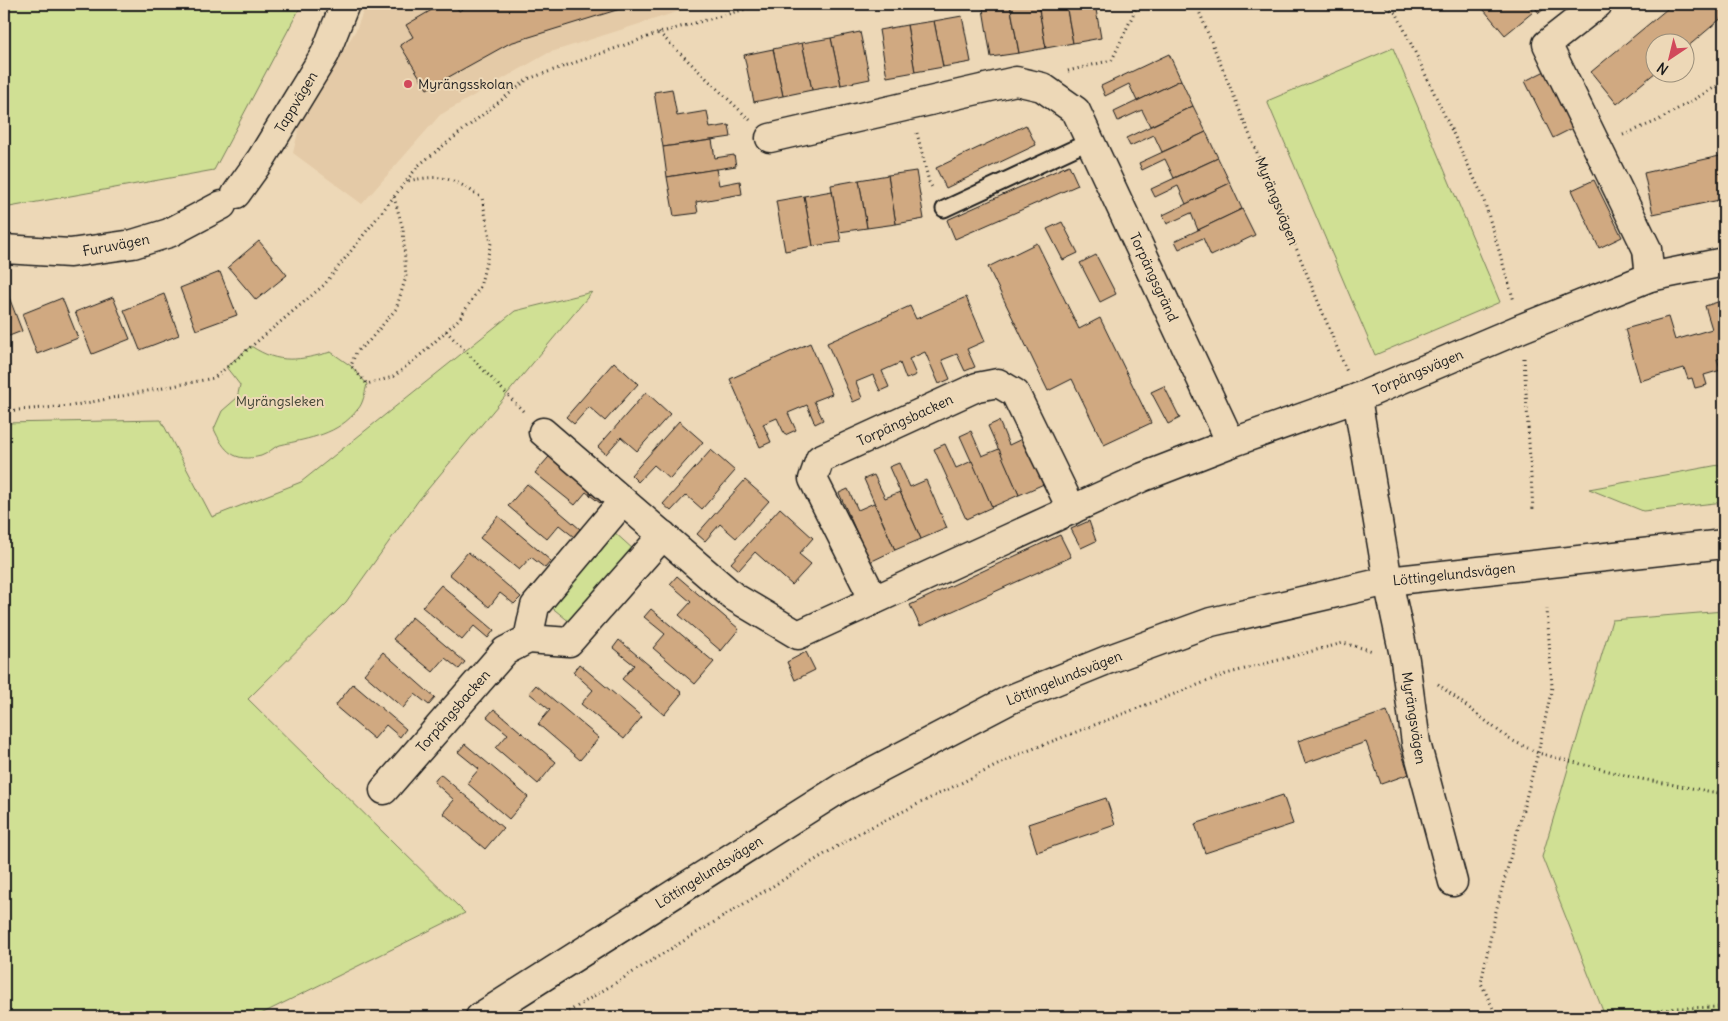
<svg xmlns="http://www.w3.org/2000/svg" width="1728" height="1021" font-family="Delius,sans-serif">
	<rect width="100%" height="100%" fill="#edd8b7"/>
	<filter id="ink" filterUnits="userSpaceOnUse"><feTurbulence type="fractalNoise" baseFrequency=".02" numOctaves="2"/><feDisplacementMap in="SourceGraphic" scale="10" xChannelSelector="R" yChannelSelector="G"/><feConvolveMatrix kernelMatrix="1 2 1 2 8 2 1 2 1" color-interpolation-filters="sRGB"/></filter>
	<g filter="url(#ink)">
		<path fill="#e4caa7" d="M366 4H702L548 53 440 115 362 204 293 153 301 119 356 30Z"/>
		<g fill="#d0e094" stroke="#767e58">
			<path d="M4 4H302L214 170 4 208Z"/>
			<path d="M1393 48 1500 302 1375 355 1267 101Z"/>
			<path d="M592 292 418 501 346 602 248 699 465 913 255 1017H4V423L161 420 212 517 301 482 515 311Z"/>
			<path d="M251 346C279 365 300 360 331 352L351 366 367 384C365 392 363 404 358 409 338 435 310 438 280 445 273 447 268 454 261 456 234 463 224 451 214 429L222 411 237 398 240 385 226 367Z"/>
			<path d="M1724 464V502L1643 511 1589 489Z"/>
			<path d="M613 531 634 550 571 623 550 606Z"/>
			<path d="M1724 611V1017H1515L1603 1011 1542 857 1612 620Z"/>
		</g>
		<g fill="#d0a981" stroke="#1c1c1c">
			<path d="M442 4H455L459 11 470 4H636L510 43 427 89 400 45 413 37 406 25Z"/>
			<path d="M1010 4 1019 53 991 57 983 9Z"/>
			<path d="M1010 4H1038L1046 48 1019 53Z"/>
			<path d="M1038 4H1066L1073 43 1046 48Z"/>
			<path d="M1066 4H1095L1101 38 1073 43Z"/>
			<path d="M1479 4H1527L1533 12 1505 35Z"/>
			<path d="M1532 4H1550L1539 13Z"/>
			<path d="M1673 4H1724V16L1686 48V42H1656V72L1617 104 1591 72Z"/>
			<path d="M962 16 971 62 943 67 934 21Z"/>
			<path d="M934 21 943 67 915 72 907 25Z"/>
			<path d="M907 25 915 72 887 77 879 30Z"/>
			<path d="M860 32 870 79 841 85 831 38Z"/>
			<path d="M831 38 841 85 812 90 802 43Z"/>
			<path d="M802 43 812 90 783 96 773 49Z"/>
			<path d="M773 49 783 96 754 102 744 55Z"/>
			<path d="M1169 54 1181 80 1137 101 1129 84 1105 96 1101 86Z"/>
			<path d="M1547 70 1575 127 1553 138 1525 81Z"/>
			<path d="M1181 80 1193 106 1150 126 1142 110 1118 121 1114 112Z"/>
			<path d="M672 89 677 116 707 111 710 128 729 125 731 137 663 147 654 92Z"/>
			<path d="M1193 106 1206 132 1162 152 1154 135 1130 146 1126 138Z"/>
			<path d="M1026 125 1036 145 946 188 936 168Z"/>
			<path d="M1206 132 1218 158 1174 178 1165 159 1142 170 1139 163Z"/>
			<path d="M712 140 715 158 734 155 736 166 667 177 663 147Z"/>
			<path d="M1724 155V199L1653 214 1644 173Z"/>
			<path d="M1218 158 1230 183 1186 204 1178 186 1155 197 1151 189Z"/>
			<path d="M1069 165 1078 185 955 239 947 220Z"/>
			<path d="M716 169 719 185 740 181 742 194 696 202 698 213 674 216 667 177Z"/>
			<path d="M916 171 924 219 896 224 888 175Z"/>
			<path d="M888 175 896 224 867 228 859 180Z"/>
			<path d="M859 180 867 228 839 232 831 185Z"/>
			<path d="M1594 180 1622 237 1599 248 1572 190Z"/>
			<path d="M1230 183 1242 209 1198 230 1191 213 1167 224 1163 215Z"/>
			<path d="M832 191 841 242 813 246 804 196Z"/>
			<path d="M804 196 813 246 785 251 776 201Z"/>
			<path d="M1242 209 1255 235 1211 256 1203 238 1179 249 1175 241Z"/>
			<path d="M1062 222 1078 253 1063 260 1047 229Z"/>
			<path d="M259 241 287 275 256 300 228 267Z"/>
			<path d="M1037 243 1079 329 1100 318 1151 423 1104 445 1072 379 1048 391 988 267Z"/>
			<path d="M1096 255 1116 294 1100 302 1080 263Z"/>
			<path d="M220 272 237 315 196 330 180 288Z"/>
			<path d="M7 292 22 331 4 338V294Z"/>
			<path d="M164 294 179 335 140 350 124 310Z"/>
			<path d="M113 297 130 339 92 354 75 312Z"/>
			<path d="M966 297 985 341 967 349 975 367 965 371 957 354 942 360 950 379 939 384 925 352 909 359 916 375 906 379 900 363 882 371 889 387 880 391 873 375 856 382 862 398 853 402 827 343 910 306 916 319Z"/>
			<path d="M62 298 78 338 37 354 22 314Z"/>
			<path d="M1724 300V357L1717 359 1721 370 1704 375 1707 385 1695 388 1692 378 1688 379 1684 368 1640 381 1625 329 1668 317 1675 340 1712 329 1705 306Z"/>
			<path d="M810 343 832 394 814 401 823 420 815 424 807 405 788 413 796 430 785 435 777 418 763 424 771 442 760 447 730 379Z"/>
			<path d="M614 362 638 384 605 421 589 407 574 424 566 417Z"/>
			<path d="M1164 386 1180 418 1168 424 1151 392Z"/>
			<path d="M646 392 670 414 637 451 621 437 606 454 598 447Z"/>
			<path d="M679 421 703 442 670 479 654 465 638 482 631 475Z"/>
			<path d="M999 421 1009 445 1026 437 1046 483 1019 495 988 426Z"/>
			<path d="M971 431 982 456 999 449 1019 495 992 507 960 436Z"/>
			<path d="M945 444 956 468 972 461 992 507 966 519 934 449Z"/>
			<path d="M711 450 735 471 702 509 686 495 671 511 663 504Z"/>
			<path d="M554 451 607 496 600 503 586 492 575 505 535 473Z"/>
			<path d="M899 463 910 487 926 480 947 528 921 539 889 467Z"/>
			<path d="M874 475 885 498 900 492 921 539 895 550 864 479Z"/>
			<path d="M745 480 769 501 736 538 720 524 705 541 697 534Z"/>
			<path d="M527 484 580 529 574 537 559 525 547 539 508 506Z"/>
			<path d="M848 489 858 510 874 503 895 550 870 562 839 493Z"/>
			<path d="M780 508 813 538 799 554 811 564 792 585 755 552 739 570 731 563Z"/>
			<path d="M498 516 551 561 545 568 531 557 519 570 480 538Z"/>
			<path d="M1089 521 1096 541 1081 548 1071 529Z"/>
			<path d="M1060 535 1071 557 920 626 910 605Z"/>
			<path d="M468 552 521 597 514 604 500 593 489 607 449 574Z"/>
			<path d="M677 576 739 629 721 651 679 615 691 602 670 584Z"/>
			<path d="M441 585 494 630 488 638 474 626 462 640 422 607Z"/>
			<path d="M651 609 714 662 695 684 653 648 665 634 644 617Z"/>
			<path d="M412 617 465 662 459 669 445 658 433 672 393 639Z"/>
			<path d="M619 640 682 693 664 715 622 679 634 665 613 648Z"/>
			<path d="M383 652 435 698 429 705 415 694 403 708 364 674Z"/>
			<path d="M806 652 815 670 795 680 787 662Z"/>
			<path d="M579 664 642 717 624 739 581 704 593 690 573 672Z"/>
			<path d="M353 684 406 729 400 737 386 725 374 739 335 706Z"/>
			<path d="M536 685 599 738 580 760 538 724 550 710 529 693Z"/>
			<path d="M494 709 556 762 538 784 496 748 508 734 487 717Z"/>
			<path d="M1387 711 1409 774 1381 784 1366 742 1305 763 1298 741Z"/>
			<path d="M465 744 528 797 509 819 467 783 479 769 458 752Z"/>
			<path d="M440 774 503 828 485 849 443 813 454 800 434 782Z"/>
			<path d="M1283 795 1293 824 1205 853 1195 824Z"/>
			<path d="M1106 798 1115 825 1037 852 1028 824Z"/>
		</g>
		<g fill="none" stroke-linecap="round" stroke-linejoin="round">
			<defs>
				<path id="service" d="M944 209 1090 141"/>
				<g id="minor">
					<path d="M1598 4 1547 44 1647 249 1650 277"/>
					<path d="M770 138 1016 81 1042 87 1076 111 1231 443"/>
					<path d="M236 194 261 159 325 54 345 4"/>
					<path d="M4 249 70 253 133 244 169 233 222 205"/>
					<path d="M543 432 734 597 798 635 1143 477 1231 443 1357 398"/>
					<path d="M874 600 813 479 820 459 977 387 998 383 1015 393 1072 510"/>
					<path d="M528 639 569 642 663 535"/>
					<path d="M384 790 505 651 528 639 535 606 623 501"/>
					<path d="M1453 882 1416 743 1405 660 1388 581 1357 398 1522 328 1650 277 1724 262"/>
				</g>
				<path id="secondary" d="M480 1017 841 788 1011 699 1107 660 1211 622 1388 581 1724 544"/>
			</defs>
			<use href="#service" stroke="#1c1c1c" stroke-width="19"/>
			<use href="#minor" stroke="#1c1c1c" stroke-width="31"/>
			<use href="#secondary" stroke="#1c1c1c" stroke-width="31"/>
			<g stroke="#1c1c1c" stroke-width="3" stroke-dasharray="1 4" stroke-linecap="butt">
				<path d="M1196 4 1347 372"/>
				<path d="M1382 4 1397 14 1483 197 1514 301"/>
				<path d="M659 33 750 120"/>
				<path d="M1068 71 1112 60 1138 4"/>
				<path d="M917 133 929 182 933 189"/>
				<path d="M1623 135 1657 121 1724 82"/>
				<path d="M394 197 403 229 406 277 396 309 369 341 356 352 351 366 367 384 393 377 424 352 460 318 480 287 491 243 482 198C452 177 443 174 407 181"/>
				<path d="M446 331 524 412"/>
				<path d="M1524 358 1533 510"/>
				<path d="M4 411 71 406 214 378 324 285 419 165 528 79 659 33 764 4"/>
				<path d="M1438 684 1509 739 1538 753 1636 778 1724 794"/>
				<path d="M560 1017 859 833 1022 753 1226 674 1343 643 1373 651"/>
				<path d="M1497 1017 1481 983 1496 911 1538 753 1552 687 1547 609"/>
				<path d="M1618 1017 1678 1008 1724 1007"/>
			</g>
			<use href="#service" stroke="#edd8b7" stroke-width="15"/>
			<use href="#minor" stroke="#edd8b7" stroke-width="28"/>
			<use href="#secondary" stroke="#edd8b7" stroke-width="28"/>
		</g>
	</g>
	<circle fill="#d1495b" stroke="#edd8b7" stroke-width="2" cx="408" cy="84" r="5"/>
	<g text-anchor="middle" stroke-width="4" stroke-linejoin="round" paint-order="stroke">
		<g font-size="14" fill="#1c1c1c" stroke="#edd8b7" text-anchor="start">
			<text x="418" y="89">Myrängsskolan</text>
		</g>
		<g font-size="14" fill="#1c1c1c" stroke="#edd8b7">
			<text transform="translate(296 102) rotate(-59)" y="5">Tappvägen</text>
			<text transform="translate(1277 201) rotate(68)" y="5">Myrängsvägen</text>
			<text transform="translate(116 245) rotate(-11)" y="5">Furuvägen</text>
			<text transform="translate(1154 277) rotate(65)" y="5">Torpängsgränd</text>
			<text transform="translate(1418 372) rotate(-23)" y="5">Torpängsvägen</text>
			<text transform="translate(905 420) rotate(-25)" y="5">Torpängsbacken</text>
			<text transform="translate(1454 574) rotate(-6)" y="5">Löttingelundsvägen</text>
			<text transform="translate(1064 678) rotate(-22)" y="5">Löttingelundsvägen</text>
			<text transform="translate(453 711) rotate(-49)" y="5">Torpängsbacken</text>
			<text transform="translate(1414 718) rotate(81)" y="5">Myrängsvägen</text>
			<text transform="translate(709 872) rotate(-32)" y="5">Löttingelundsvägen</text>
		</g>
		<g font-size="14" fill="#404334" stroke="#edd8b7">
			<text x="280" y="406">Myrängsleken</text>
		</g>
	</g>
	<rect width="1728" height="1021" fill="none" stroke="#edd8b7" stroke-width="20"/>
	<rect x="10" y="10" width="1708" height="1001" fill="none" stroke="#1c1c1c" stroke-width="2" filter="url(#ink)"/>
	<g transform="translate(1670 58) rotate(215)"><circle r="24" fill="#edd8b7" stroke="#998d79"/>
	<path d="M0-4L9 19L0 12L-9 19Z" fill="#d1495b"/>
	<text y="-8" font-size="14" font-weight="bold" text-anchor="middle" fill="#1c1c1c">N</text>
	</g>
</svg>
